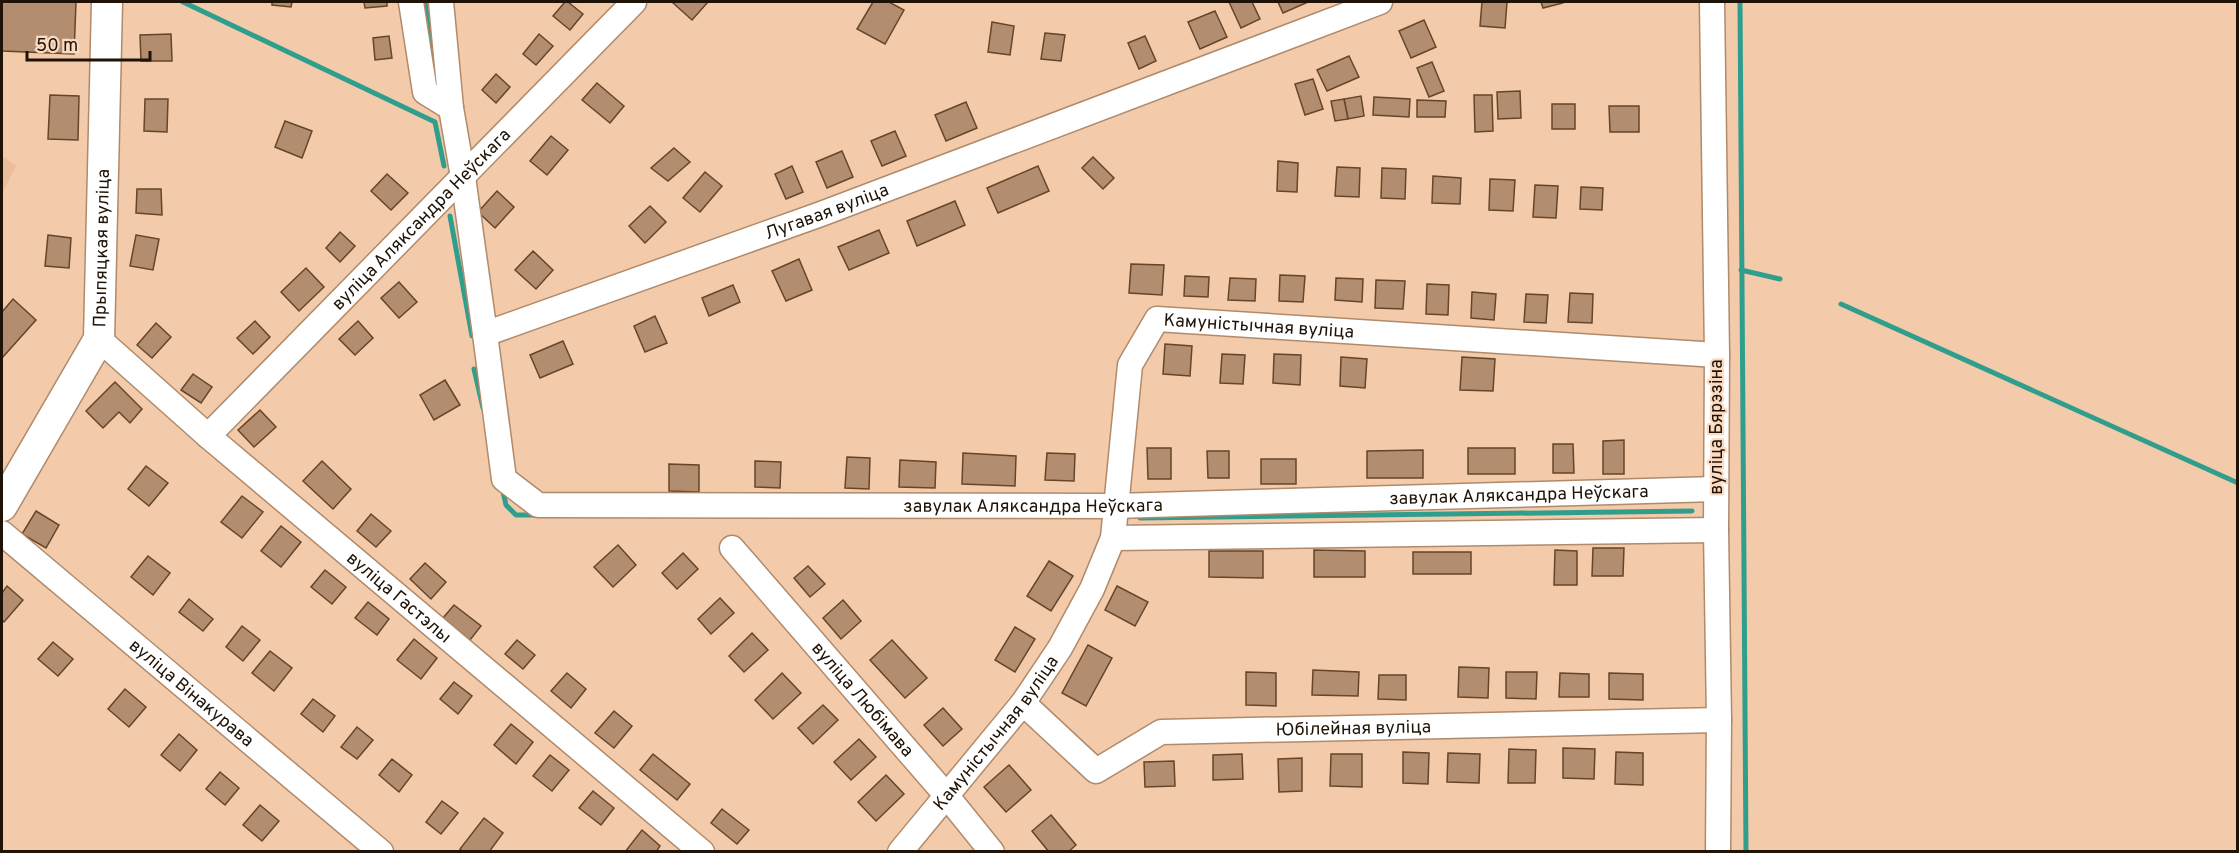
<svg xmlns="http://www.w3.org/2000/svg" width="2239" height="853" font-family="Overpass,sans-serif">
	<rect width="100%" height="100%" fill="#f3cbaa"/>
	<path fill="#ebbd98" d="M2 156 16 166 2 193Z"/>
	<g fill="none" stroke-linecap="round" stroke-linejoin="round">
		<g stroke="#309e8d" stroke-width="5">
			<path d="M183 2 435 122 444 166"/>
			<path d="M425 2 436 75"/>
			<path d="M1740 2 1746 852"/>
			<path d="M450 216 472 336"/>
			<path d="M1741 270 1780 279"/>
			<path d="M1841 304 2238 483"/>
			<path d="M474 369 483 408"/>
			<path d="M502 487 506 505 516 515H538"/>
			<path d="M1140 518 1692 511"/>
		</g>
	</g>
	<g fill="#b38d6f" stroke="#664528" stroke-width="1.5">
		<path d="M2 2H76L74 54 2 51Z"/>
		<path d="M272 2H292L291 7 272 5Z"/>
		<path d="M364 2H387V6L365 8Z"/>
		<path d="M565 2H568L583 14 570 30 553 16Z"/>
		<path d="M672 2H708L692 20Z"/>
		<path d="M873 2H889L904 10 885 44 857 29Z"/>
		<path d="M1229 2H1252L1260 19 1241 28Z"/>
		<path d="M1278 2H1308L1283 13Z"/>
		<path d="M1482 2H1507L1505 28 1480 26Z"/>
		<path d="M1541 2H1563V3L1543 8Z"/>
		<path d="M1215 11 1227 37 1200 49 1188 22Z"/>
		<path d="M1424 20 1436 47 1411 58 1399 31Z"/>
		<path d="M992 22 1014 26 1010 55 988 52Z"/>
		<path d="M1045 33 1065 35 1061 61 1041 59Z"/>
		<path d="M171 34 172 61H141L140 35Z"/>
		<path d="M539 34 553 46 536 65 523 54Z"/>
		<path d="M389 36 392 58 375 60 373 38Z"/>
		<path d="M1145 36 1156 61 1139 69 1128 43Z"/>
		<path d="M1349 56 1359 77 1327 91 1317 70Z"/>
		<path d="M1432 62 1444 91 1429 97 1417 68Z"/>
		<path d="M496 74 510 87 496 103 482 90Z"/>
		<path d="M1313 79 1323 109 1305 115 1295 84Z"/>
		<path d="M597 83 624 106 610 123 582 100Z"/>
		<path d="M1520 91 1521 118 1498 119 1497 92Z"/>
		<path d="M50 95 79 96 78 140 48 139Z"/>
		<path d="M1474 95H1492L1493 131 1475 132Z"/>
		<path d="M1361 96 1364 116 1348 119 1344 99Z"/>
		<path d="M1374 97 1410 99 1409 117 1373 115Z"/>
		<path d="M145 99H168L167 132 144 131Z"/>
		<path d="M1344 99 1348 119 1335 121 1331 101Z"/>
		<path d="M1417 100 1446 101 1445 117H1417Z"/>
		<path d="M966 102 977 128 946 141 935 115Z"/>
		<rect x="1552" y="104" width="23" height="25"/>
		<path d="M1609 106H1639V132H1610Z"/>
		<path d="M285 121 312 131 302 158 275 147Z"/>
		<path d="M895 131 906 156 882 166 871 141Z"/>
		<path d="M551 136 568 150 547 175 530 161Z"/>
		<path d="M674 148 690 162 668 181 651 168Z"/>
		<path d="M842 151 853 177 827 188 816 162Z"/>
		<path d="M1093 157 1114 178 1103 189 1082 168Z"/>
		<path d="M1278 161 1298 163 1297 192 1277 191Z"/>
		<path d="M792 166 803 192 786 199 775 174Z"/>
		<path d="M1038 166 1049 191 998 213 987 188Z"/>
		<path d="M1337 167 1360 168 1359 197 1335 196Z"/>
		<path d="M1382 168 1406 169 1405 199 1381 198Z"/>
		<path d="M705 172 722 186 700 212 683 198Z"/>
		<path d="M387 174 408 193 391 210 371 191Z"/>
		<path d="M1433 176 1461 178 1460 204 1432 203Z"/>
		<path d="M1490 179 1515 180 1513 211 1489 210Z"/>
		<path d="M1535 185 1558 186 1556 218 1533 217Z"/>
		<path d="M1581 187 1603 188 1602 210 1580 209Z"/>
		<path d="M137 189H161L162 215 136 213Z"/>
		<path d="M497 191 514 207 495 228 478 212Z"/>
		<path d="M955 201 965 225 917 246 907 221Z"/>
		<path d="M650 206 666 222 645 243 629 226Z"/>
		<path d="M879 230 889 253 849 270 838 247Z"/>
		<path d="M340 232 355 246 340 262 326 248Z"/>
		<path d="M48 235 71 238 69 268 45 266Z"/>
		<path d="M136 235 159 239 153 270 130 266Z"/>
		<path d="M533 251 553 270 536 289 515 270Z"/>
		<path d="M799 259 812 290 786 301 772 271Z"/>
		<path d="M1131 264 1164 265 1162 295 1129 293Z"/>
		<path d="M306 268 324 287 299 311 281 292Z"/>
		<path d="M1280 275 1305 276 1303 302 1279 301Z"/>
		<path d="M1185 276 1209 277 1208 297 1184 296Z"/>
		<path d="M1230 278 1256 279 1255 301 1228 300Z"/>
		<path d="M1336 278 1363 279 1362 302 1335 300Z"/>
		<path d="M1376 280 1405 281 1403 309 1375 308Z"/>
		<path d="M399 282 417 302 399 318 381 298Z"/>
		<path d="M1427 284 1449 285 1448 315 1426 314Z"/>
		<path d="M733 285 740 302 709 316 702 298Z"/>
		<path d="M1472 292 1496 294 1494 320 1471 318Z"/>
		<path d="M1570 293 1593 294 1592 323 1568 322Z"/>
		<path d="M1526 294 1548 295 1546 323 1524 322Z"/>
		<path d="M13 299 36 320 2 358V312Z"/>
		<path d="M655 316 667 343 645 352 634 326Z"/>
		<path d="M255 321 270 337 253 354 237 338Z"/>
		<path d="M358 321 373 338 355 355 339 339Z"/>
		<path d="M156 323 171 337 152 358 137 345Z"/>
		<path d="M563 341 573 364 540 378 530 355Z"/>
		<path d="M1165 344 1192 346 1190 376 1163 374Z"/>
		<path d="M1222 354 1245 355 1243 384 1220 383Z"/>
		<path d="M1274 354 1301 355 1300 385 1273 383Z"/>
		<path d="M1341 357 1367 359 1365 388 1340 386Z"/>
		<path d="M1462 357 1495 359 1493 391 1460 390Z"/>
		<path d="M193 374 212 387 201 403 181 390Z"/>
		<path d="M445 380 460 405 434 420 420 395Z"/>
		<path d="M115 382 142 409 130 423 119 412 103 428 86 411Z"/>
		<path d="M260 410 276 427 254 447 238 430Z"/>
		<path d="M1624 440V474H1603V441Z"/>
		<path d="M1553 444H1573L1574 473H1553Z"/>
		<path d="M1147 448H1171V479H1148Z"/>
		<rect x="1468" y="448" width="47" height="26"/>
		<path d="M1423 450V478H1367V451Z"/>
		<path d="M1207 451H1229V478H1208Z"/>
		<path d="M963 453 1016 456 1015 486 962 484Z"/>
		<path d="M1047 453 1075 454 1074 481 1045 480Z"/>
		<path d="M847 457 870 458 869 489 845 488Z"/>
		<rect x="1261" y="459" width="35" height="25"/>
		<path d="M900 460 936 462 935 488 899 487Z"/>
		<path d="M322 461 351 489 333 509 303 481Z"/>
		<path d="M755 461 781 462 780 488 755 487Z"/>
		<path d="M669 464 699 465V492L669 491Z"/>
		<path d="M146 466 168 483 149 506 128 489Z"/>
		<path d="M242 496 263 512 242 538 221 522Z"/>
		<path d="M36 511 59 525 46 548 22 534Z"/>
		<path d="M371 514 391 531 376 547 357 531Z"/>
		<path d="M281 526 301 542 281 567 261 551Z"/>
		<path d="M618 545 636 565 613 587 594 567Z"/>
		<path d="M1593 548H1624L1623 576H1592Z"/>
		<path d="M1314 550 1365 551V577H1314Z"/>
		<path d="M1555 550 1577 551V585H1554Z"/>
		<path d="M1209 551H1263V578L1209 577Z"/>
		<rect x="1413" y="552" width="58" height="22"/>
		<path d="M683 553 698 569 677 589 662 573Z"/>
		<path d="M148 556 170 573 153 595 131 577Z"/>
		<path d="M1049 561 1073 576 1051 611 1027 596Z"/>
		<path d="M425 563 446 582 431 599 410 579Z"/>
		<path d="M808 566 825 584 810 597 794 578Z"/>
		<path d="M325 570 346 587 332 604 311 587Z"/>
		<path d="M7 586 23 600 4 622 2 620V593Z"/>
		<path d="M1117 586 1148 602 1135 626 1105 610Z"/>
		<path d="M720 598 734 613 711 634 698 619Z"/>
		<path d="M189 599 213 619 203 631 179 612Z"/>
		<path d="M843 600 861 621 841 639 823 618Z"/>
		<path d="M368 602 389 619 377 635 355 618Z"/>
		<path d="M454 605 481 626 470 640 443 618Z"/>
		<path d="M242 626 260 640 243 661 226 647Z"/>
		<path d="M1015 627 1035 639 1015 672 995 660Z"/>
		<path d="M752 633 768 650 744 672 729 656Z"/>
		<path d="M414 639 437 658 421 679 397 660Z"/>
		<path d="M517 640 535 655 523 669 505 654Z"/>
		<path d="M892 640 927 678 905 698 870 660Z"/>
		<path d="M53 642 73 659 58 676 38 659Z"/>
		<path d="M1088 645 1112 658 1086 706 1062 693Z"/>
		<path d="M270 651 292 668 274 691 252 673Z"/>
		<path d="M1459 667 1489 668 1488 698 1458 697Z"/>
		<path d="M1313 670 1359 672 1358 696 1312 695Z"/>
		<path d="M1246 672 1276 673V706L1246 705Z"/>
		<path d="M1506 672H1537L1536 699 1506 698Z"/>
		<path d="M567 673 586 689 571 708 551 691Z"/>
		<path d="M782 673 801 693 773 719 755 700Z"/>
		<path d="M1560 673 1589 674V697H1559Z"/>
		<path d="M1609 673 1643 674V700L1609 699Z"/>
		<path d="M1379 675H1406V700L1378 699Z"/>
		<path d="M454 682 472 696 458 714 440 699Z"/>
		<path d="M125 689 146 707 129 727 108 709Z"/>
		<path d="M313 699 335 716 323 732 301 714Z"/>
		<path d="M823 705 838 720 813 744 798 728Z"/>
		<path d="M943 708 962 729 943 746 924 725Z"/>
		<path d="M614 711 632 726 614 748 595 733Z"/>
		<path d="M511 724 533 742 516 764 494 745Z"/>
		<path d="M357 727 373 740 357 759 341 747Z"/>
		<path d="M179 734 197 750 180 771 161 755Z"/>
		<path d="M859 739 876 757 851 780 834 762Z"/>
		<path d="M1563 748 1595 749 1594 779 1563 778Z"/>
		<path d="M1509 749 1536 750 1535 783H1508Z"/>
		<path d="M1403 752 1429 753 1428 784 1403 783Z"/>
		<path d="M1616 752 1643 753V785L1615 784Z"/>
		<path d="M1448 753 1480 754 1479 783 1447 782Z"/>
		<path d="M653 754 690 784 677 800 640 770Z"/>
		<path d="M1242 754 1243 779 1213 780V755Z"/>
		<path d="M1331 754H1362V787L1330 786Z"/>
		<path d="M550 755 569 770 552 791 533 776Z"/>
		<path d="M1302 758V791L1279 792 1278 759Z"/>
		<path d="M392 759 412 775 399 792 379 775Z"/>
		<path d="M1174 761 1175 786 1145 787 1144 762Z"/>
		<path d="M1009 765 1031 790 1006 812 984 787Z"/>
		<path d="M220 772 239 788 225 805 206 789Z"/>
		<path d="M886 775 904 794 876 821 858 802Z"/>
		<path d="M593 791 614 808 601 825 579 808Z"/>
		<path d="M442 801 458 813 441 834 426 822Z"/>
		<path d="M260 805 279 821 262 841 243 825Z"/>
		<path d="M722 809 749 830 737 844 711 823Z"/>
		<path d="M1051 815 1076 845 1068 852H1049L1032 831Z"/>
		<path d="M484 818 503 833 489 852H464L460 849Z"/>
		<path d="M642 830 660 846 656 852H625Z"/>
	</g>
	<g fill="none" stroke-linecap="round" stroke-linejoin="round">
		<defs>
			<g id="minor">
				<path d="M411 2 425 92 451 108"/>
				<path id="s1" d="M441 2 451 108 463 177 485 334 821 214 1380 2"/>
				<path d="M1712 2 1717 355 1716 530 1719 720 1718 852"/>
				<path id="s2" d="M485 334 504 479 538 505 1115 506 1716 489"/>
				<path id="s3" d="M99 339 208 436 702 852"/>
				<path id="s4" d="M208 436 634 2"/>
				<path id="s5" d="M2 533 381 852"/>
				<path d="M1113 538 1716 530"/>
				<path id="s6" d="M732 548 946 795 992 852"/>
				<path id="s7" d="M1023 703 1096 771 1161 732 1719 720"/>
				<path id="s8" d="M900 852 1023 703 1060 648 1092 589 1113 538 1130 365 1157 319 1717 355"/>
			</g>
			<g id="major">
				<path id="s9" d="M2 506 99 339 107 2"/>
			</g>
		</defs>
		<use href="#minor" stroke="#af8a6b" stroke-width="27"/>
		<use href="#major" stroke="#af8a6b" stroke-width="33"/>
		<use href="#minor" stroke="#fff" stroke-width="24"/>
		<use href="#major" stroke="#fff" stroke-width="30"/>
	</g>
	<g text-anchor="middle" stroke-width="4.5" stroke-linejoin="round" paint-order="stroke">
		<g font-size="18" fill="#1f1206" stroke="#fadac0">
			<text dy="6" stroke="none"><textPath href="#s1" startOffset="698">Лугавая вуліца</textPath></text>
			<text dy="6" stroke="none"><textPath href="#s4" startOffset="304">вуліца Аляксандра Неўскага</textPath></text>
			<text dy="6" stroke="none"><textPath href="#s9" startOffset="284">Прыпяцкая вуліца</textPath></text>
			<text dy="6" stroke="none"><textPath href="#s8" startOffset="711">Камуністычная вуліца</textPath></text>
			<text transform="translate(1716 427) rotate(-90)" y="6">вуліца Бярэзіна</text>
			<text dy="6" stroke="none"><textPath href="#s2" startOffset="1170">завулак Аляксандра Неўскага</textPath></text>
			<text dy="6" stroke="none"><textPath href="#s2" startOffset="684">завулак Аляксандра Неўскага</textPath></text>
			<text dy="6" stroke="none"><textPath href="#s3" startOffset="396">вуліца Гастэлы</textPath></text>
			<text dy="6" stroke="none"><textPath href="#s5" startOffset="248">вуліца Вінакурава</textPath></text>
			<text dy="6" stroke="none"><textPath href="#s6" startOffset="200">вуліца Любімава</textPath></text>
			<text dy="6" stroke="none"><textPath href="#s7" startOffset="368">Юбілейная вуліца</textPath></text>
			<text dy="6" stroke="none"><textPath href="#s8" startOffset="153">Камуністычная вуліца</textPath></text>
		</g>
	</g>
	<rect width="2239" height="853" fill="none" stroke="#1f1206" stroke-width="6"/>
	<path d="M27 51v9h123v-9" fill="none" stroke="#1f1206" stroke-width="3"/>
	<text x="36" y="51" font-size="18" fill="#1f1206" stroke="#fadac0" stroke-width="4.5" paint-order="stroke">50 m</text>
</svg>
